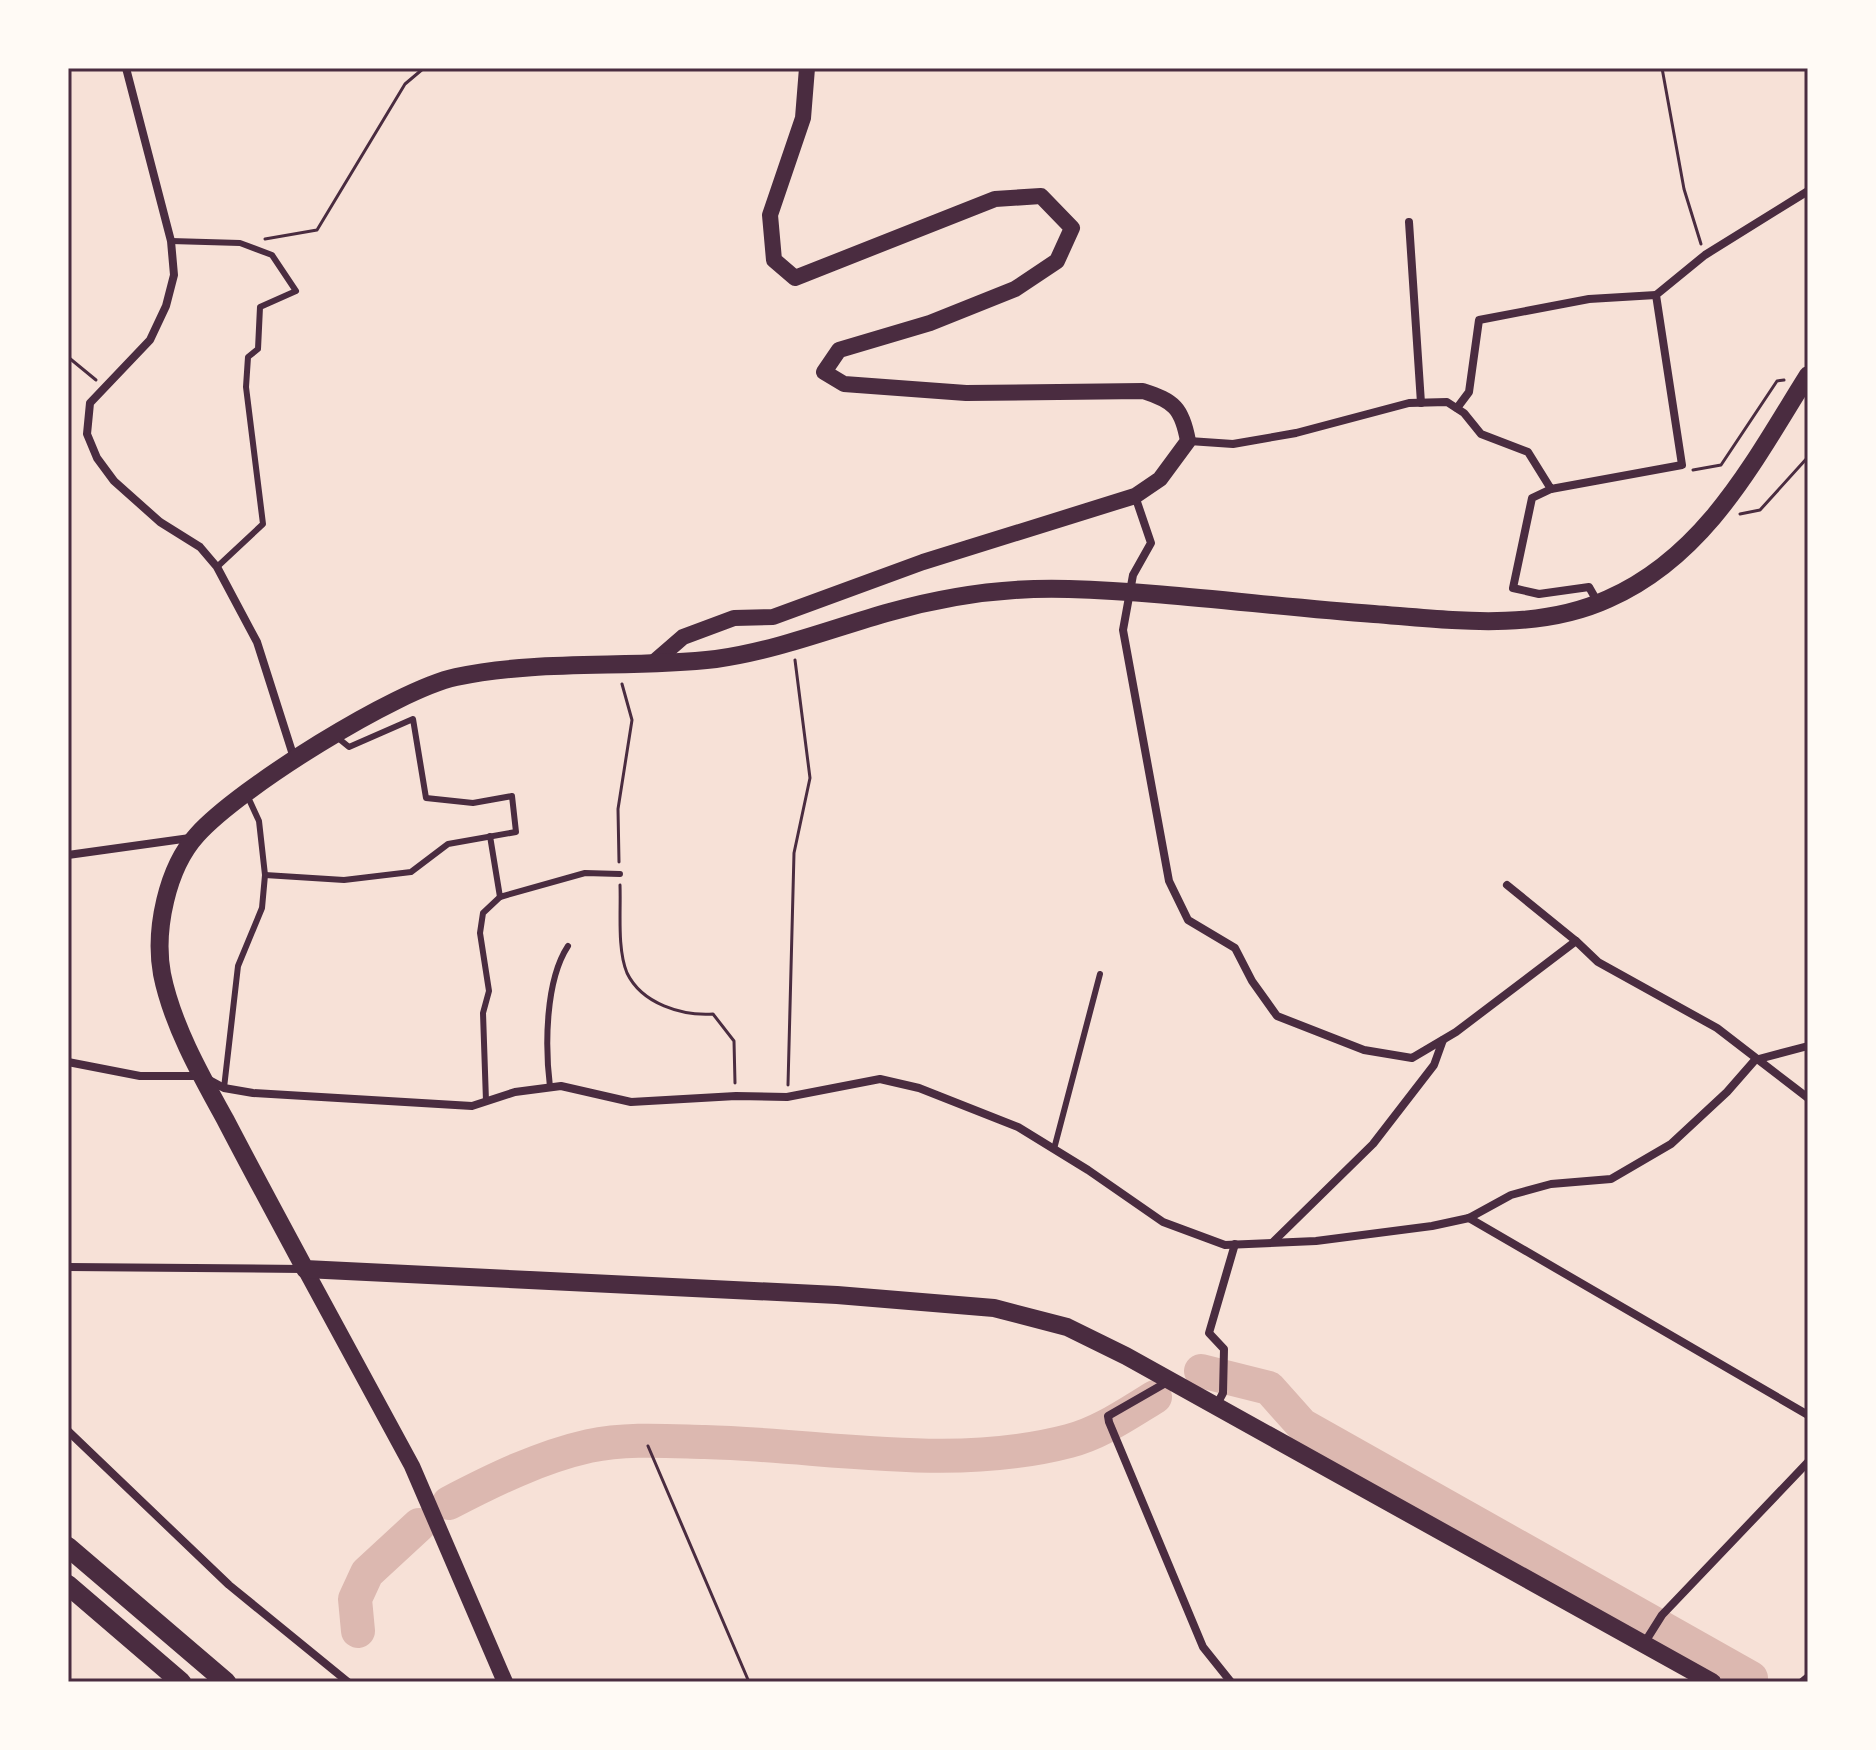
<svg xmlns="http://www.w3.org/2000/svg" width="1876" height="1750" font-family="'Open Sans',sans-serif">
	<rect width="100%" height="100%" fill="#f7e1d7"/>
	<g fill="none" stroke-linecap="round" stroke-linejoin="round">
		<g stroke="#dcb8b0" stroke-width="34">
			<path d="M1201 1371 1269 1388 1302 1425 1751 1678"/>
			<path d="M449 1503C493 1480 540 1457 589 1446 627 1438 667 1441 705 1442 825 1445 951 1472 1069 1441 1100 1433 1127 1414 1155 1397"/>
			<path d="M358 1631 355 1599 367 1573 419 1525"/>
		</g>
		<g stroke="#4a2c40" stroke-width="3">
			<path d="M1662 68 1684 189 1701 244"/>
			<path d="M265 239 317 230 405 84 424 68"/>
			<path d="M68 357 96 380"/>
			<path d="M1693 470 1721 465 1777 381 1784 380"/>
			<path d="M1740 514 1760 510 1808 457"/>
			<path d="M619 862 618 809 632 720 622 684"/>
			<path d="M620 885C621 911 617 949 627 973 642 1004 682 1016 713 1014L734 1041 735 1083"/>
			<path d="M788 1085 794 853 810 778 795 660"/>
			<path d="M648 1446 749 1682"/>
		</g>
		<g stroke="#4a2c40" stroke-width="6">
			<path d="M171 241 240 243 272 255 296 291 260 307 258 349 248 357 246 387 263 524 217 567"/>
			<path d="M490 836 500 897 585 873 620 874"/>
			<path d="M265 875 344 880 411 872 448 844 516 832 512 796 473 803 426 798 413 719 349 747 338 738"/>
			<path d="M550 1087C545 1047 545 981 568 946"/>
			<path d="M224 1088 238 966 262 908 265 875 259 821 247 795"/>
			<path d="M486 1101 483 1013 489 991 480 933 483 913 500 897"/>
			<path d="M1054 1149 1100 974"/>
		</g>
		<g stroke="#4a2c40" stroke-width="8">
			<path d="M126 68 171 241 174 275 166 306 150 340 90 403 87 434 97 458 114 481 160 522 200 547 217 567 257 642 294 758"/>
			<path d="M1409 222 1421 403"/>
			<path d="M1457 408 1469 392 1479 320 1589 299 1656 295"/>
			<path d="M1189 441 1233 444 1296 433 1409 403 1447 402 1464 413 1481 434 1528 452 1551 489 1682 465 1656 295 1705 255 1808 191"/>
			<path d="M1551 489 1532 498 1513 588 1539 594 1589 587 1597 601"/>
			<path d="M1135 496 1151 543 1133 575 1123 630 1169 881 1188 920 1235 948 1252 981 1277 1016 1364 1050 1412 1058 1456 1032 1576 941 1598 962 1717 1028 1808 1098"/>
			<path d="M68 855 190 838"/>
			<path d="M1507 885 1576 941"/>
			<path d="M68 1062 140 1076H202L224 1088 253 1093 472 1106 515 1092 561 1086 631 1102 736 1096 787 1097 880 1079 919 1088 1018 1127 1088 1170 1163 1222 1225 1245 1316 1241 1432 1226 1469 1218 1511 1195 1551 1184 1611 1179 1671 1144 1727 1092 1755 1060 1808 1046"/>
			<path d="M1469 1218 1808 1415"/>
			<path d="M1273 1242 1373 1144 1434 1065 1443 1040"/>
			<path d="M68 1267 303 1269"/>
			<path d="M1169 1381 1108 1416 1109 1422 1203 1647 1231 1682"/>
			<path d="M1216 1406 1223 1393 1224 1349 1209 1333 1235 1244"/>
			<path d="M68 1431 229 1585 348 1682"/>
			<path d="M1645 1642 1662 1615 1808 1462"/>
			<path d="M1802 1682 1808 1677"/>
		</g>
		<g stroke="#4a2c40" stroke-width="16">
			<path d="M653 663 683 637 734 618 773 617 923 562 1135 496 1160 479 1188 441C1182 408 1174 401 1143 391L966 393 844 384 824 372 839 350 930 323 1015 289 1057 261 1072 228 1041 196 995 199 795 278 774 260 770 215 803 118 807 68"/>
			<path d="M305 1269 412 1466 505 1682"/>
		</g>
		<path stroke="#4a2c40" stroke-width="18" d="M1712 1682 1126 1356 1067 1327 994 1308 837 1295 305 1269C278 1219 251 1169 225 1119 200 1074 172 1024 162 974 154 930 167 868 197 835 239 788 396 690 456 677 541 659 630 669 716 659 775 651 833 628 890 612 950 595 1008 587 1069 589 1171 592 1273 607 1374 614 1451 620 1536 632 1608 599 1706 556 1754 461 1808 375"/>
		<g stroke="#4a2c40" stroke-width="20">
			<path d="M68 1547 226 1682"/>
			<path d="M68 1585 181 1682"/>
		</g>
	</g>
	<rect width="1876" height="1750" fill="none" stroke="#fffaf5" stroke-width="140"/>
	<rect x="70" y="70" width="1736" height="1610" fill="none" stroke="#4a2c40" stroke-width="3"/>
</svg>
